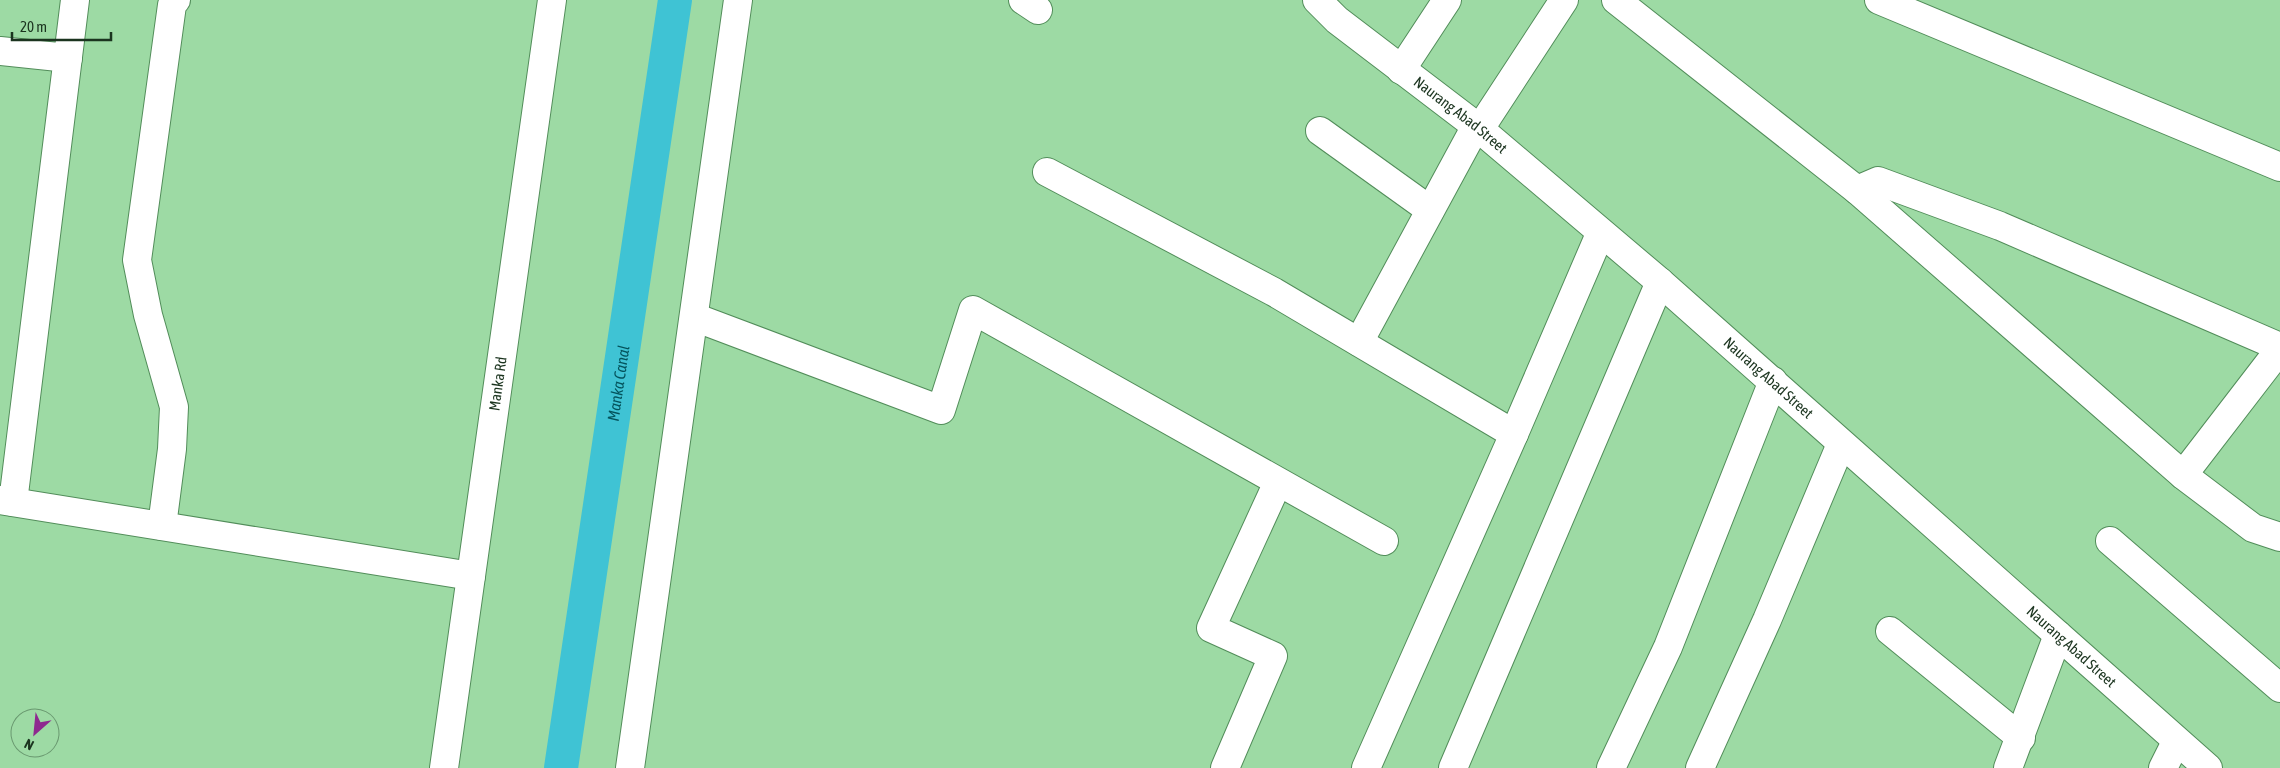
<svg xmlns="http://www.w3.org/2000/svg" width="2280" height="768" font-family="'Asap Condensed',sans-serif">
	<rect width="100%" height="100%" fill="#9ddaa4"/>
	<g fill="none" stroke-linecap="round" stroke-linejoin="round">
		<path stroke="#3fc3d4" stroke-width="34" id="s1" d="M561 768 675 0"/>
		<defs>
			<g id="minor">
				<path d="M1023 0 1038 10"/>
				<path id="s2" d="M1317 0 1337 20 1476 126 1660 282 2208 768"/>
				<path d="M1616 0 1857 190 2183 475 2253 528 2280 537"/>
				<path d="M1879 0 2280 167"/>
				<path d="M0 51 68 58"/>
				<path d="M1401 70 1447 0"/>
				<path d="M1479 130 1564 0"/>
				<path d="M1320 131 1430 210"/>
				<path d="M1047 172 1274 292 1514 434"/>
				<path d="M1857 190 1878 181 2000 226 2280 347"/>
				<path d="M694 317 941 410 973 310 1384 541"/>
				<path d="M1359 342 1476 126"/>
				<path d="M2183 475 2280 349"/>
				<path d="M0 500 471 576"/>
				<path d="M13 502 75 0"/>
				<path d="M162 526 172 449 174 407 148 315 137 260 172 5 176 0"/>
				<path d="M2110 541 2280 688"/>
				<path d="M1890 631 2021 738"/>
				<path d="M630 768 738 0"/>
				<path d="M1225 768 1273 656 1211 628 1278 482"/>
				<path d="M1366 768 1514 434 1600 234"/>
				<path d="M1453 768 1660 282"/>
				<path d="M1611 768 1668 647 1773 381"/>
				<path d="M1700 768 1767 620 1841 444"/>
				<path d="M2008 768 2058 635"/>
				<path d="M2163 768 2176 742"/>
			</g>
			<g id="major">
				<path id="s3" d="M444 768 552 0"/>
			</g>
		</defs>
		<use href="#minor" stroke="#528d5a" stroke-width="30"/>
		<use href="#major" stroke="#528d5a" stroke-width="30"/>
		<use href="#minor" stroke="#fff" stroke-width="28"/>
		<use href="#major" stroke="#fff" stroke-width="28"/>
	</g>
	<g text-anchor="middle" stroke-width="5" stroke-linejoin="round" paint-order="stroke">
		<g font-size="15" fill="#1b341f" stroke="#9ddaa4">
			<text dy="5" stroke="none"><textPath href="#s2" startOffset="184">Naurang Abad Street</textPath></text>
			<text dy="5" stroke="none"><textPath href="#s2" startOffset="589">Naurang Abad Street</textPath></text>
			<text dy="5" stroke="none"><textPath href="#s3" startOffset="388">Manka Rd</textPath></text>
			<text dy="5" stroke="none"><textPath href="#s2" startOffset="994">Naurang Abad Street</textPath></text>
		</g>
		<g font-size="16" font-style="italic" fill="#04535c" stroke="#9ddaa4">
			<text dy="6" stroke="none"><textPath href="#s1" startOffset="389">Manka Canal</textPath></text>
		</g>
	</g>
	<g transform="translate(35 733) rotate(207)"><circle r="24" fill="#9ddaa4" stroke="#69986f"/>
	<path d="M0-4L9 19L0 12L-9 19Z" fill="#8e298f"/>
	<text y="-8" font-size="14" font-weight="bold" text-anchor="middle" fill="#1b341f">N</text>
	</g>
	<path d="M12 32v8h99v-8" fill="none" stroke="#1b341f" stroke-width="2.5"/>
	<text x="20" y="32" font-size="15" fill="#1b341f" stroke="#9ddaa4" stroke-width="4" paint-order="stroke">20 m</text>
</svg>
